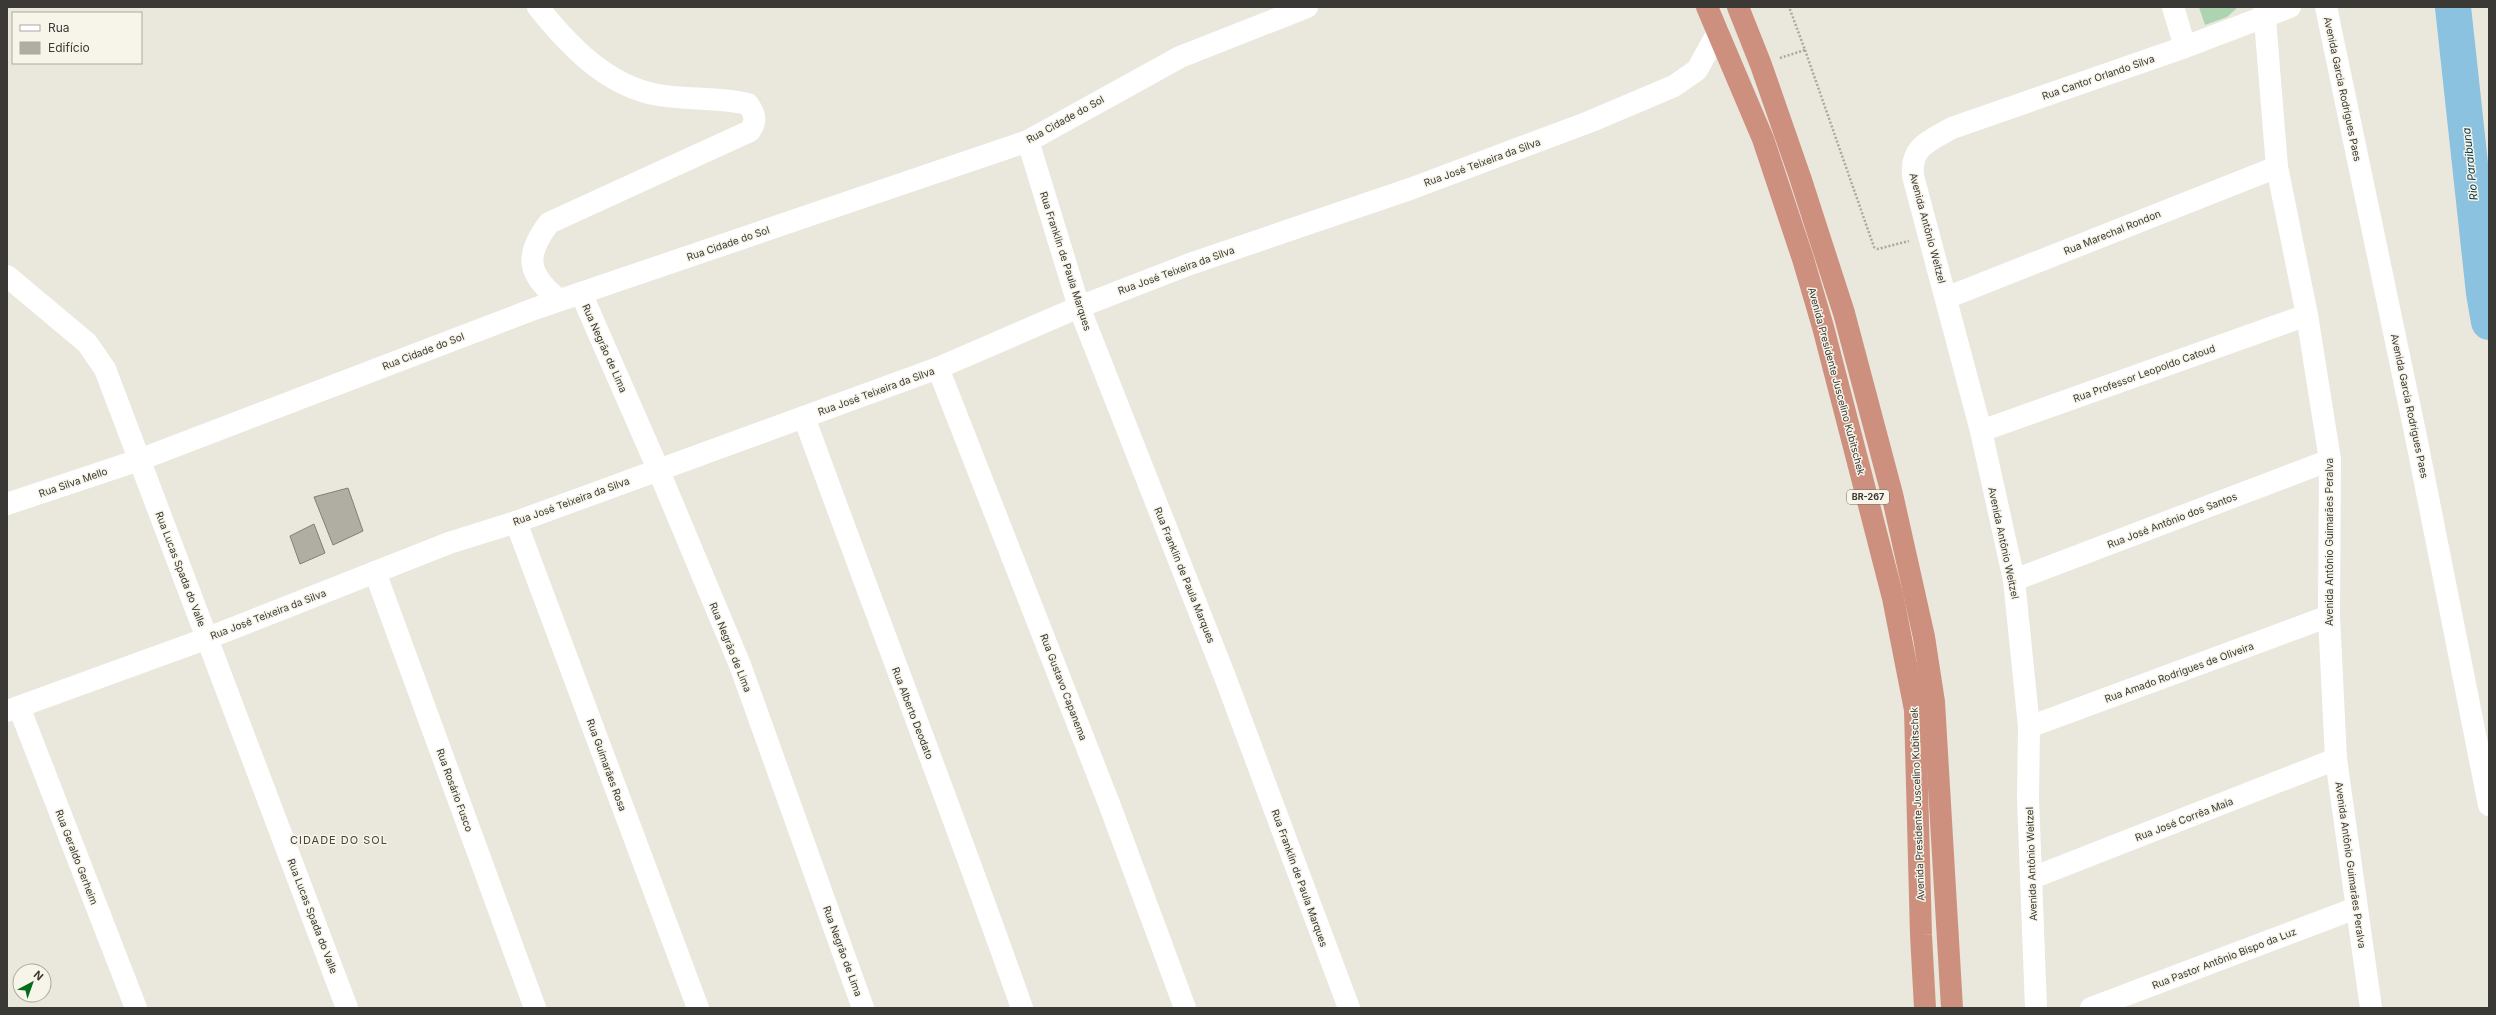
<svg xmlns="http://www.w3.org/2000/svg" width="2496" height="1015" font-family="Inter,sans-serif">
	<rect width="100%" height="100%" fill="#eae7dc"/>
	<path fill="#add4b0" d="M2199 7H2238L2227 17 2205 25Z"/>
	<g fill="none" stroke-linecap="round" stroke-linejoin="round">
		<path stroke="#8bc2e0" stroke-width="36" d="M2453 7 2484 293 2489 322"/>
	</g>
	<g fill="#b0ada2" stroke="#827f75">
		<path d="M348 488 363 531 333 545 314 497Z"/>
		<path d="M314 524 325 553 300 564 290 536Z"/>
	</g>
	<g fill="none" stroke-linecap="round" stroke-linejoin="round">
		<g stroke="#aaa89f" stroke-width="2.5" stroke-dasharray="2 2" stroke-linecap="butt">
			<path d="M1805 50 1874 247 1878 249 1909 241"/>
			<path d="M1780 58 1805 50 1789 7"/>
		</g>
		<g stroke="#fff" stroke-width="22">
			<path d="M538 7C569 46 607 86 658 95 688 100 718 97 748 104 755 114 757 121 750 131L549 223C524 256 527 274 559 300"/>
			<path d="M2173 7 2185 47"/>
			<path d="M2264 7 2277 167 2307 315 2330 460 2329 616 2336 759 2371 1008"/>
			<path d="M1028 141 1079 307 1225 677 1349 1008"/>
			<path d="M7 276 87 343 105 369 347 1008"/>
			<path d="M581 293 658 469 740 665 863 1008"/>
			<path d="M1946 298 2277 167"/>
			<path d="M938 368 1110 806 1185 1008"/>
			<path d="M804 417C876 615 952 810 1022 1008"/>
			<path d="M1981 431 2307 315"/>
			<path d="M7 504 139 460 534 309 1028 141 1180 57 1307 7"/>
			<path d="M516 522 698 1008"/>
			<path d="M375 572 535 1008"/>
			<path d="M2014 580 2330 460"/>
			<path d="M19 707 136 1008"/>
			<path d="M7 711 208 638 449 543 516 522 938 368 1079 307 1190 264 1410 189 1589 122 1674 86 1697 70 1718 32"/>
			<path d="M2029 727 2329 616"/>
			<path d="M2032 878 2336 759"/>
			<path d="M2036 1008 2028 799 2029 727 2014 580 1981 431 1913 176C1910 147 1929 141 1952 128L2185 47 2290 7"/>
			<path d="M2091 1008 2356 908"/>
		</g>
		<path stroke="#fff" stroke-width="22" d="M2326 7 2416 437 2489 805"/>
		<g stroke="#ce907e" stroke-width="22">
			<path d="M1707 7 1763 139 1803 259 1823 327 1893 598 1915 710 1921 935 1925 1008"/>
			<path d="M1738 7 1761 65 1800 177 1844 313 1892 494 1924 637 1934 702 1952 1008"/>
		</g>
	</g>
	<g text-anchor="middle" stroke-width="3" stroke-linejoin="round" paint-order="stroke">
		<rect fill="#f7f4e9" stroke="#73716b" stroke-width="1" x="1847" y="490" width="42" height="14" rx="3"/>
		<g font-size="9" font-weight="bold" fill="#3b3935">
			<text x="1868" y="500">BR-267</text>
		</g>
		<g font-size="10" fill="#3b3935" stroke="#f7f4e9">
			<text transform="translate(2098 77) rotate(-19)" y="4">Rua Cantor Orlando Silva</text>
			<text transform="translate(2343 89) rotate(78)" y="4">Avenida Garcia Rodrigues Paes</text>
			<text transform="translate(1065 119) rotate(-29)" y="4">Rua Cidade do Sol</text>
			<text transform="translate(1482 162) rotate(-20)" y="4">Rua José Teixeira da Silva</text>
			<text transform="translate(1928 228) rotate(75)" y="4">Avenida Antônio Weitzel</text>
			<text transform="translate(2112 232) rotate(-22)" y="4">Rua Marechal Rondon</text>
			<text transform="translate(728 243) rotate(-19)" y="4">Rua Cidade do Sol</text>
			<text transform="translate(1066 261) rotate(72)" y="4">Rua Franklin de Paula Marques</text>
			<text transform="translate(1176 270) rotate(-20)" y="4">Rua José Teixeira da Silva</text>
			<text transform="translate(605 348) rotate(66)" y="4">Rua Negrão de Lima</text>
			<text transform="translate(423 351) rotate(-21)" y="4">Rua Cidade do Sol</text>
			<text transform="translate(2144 373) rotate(-20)" y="4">Rua Professor Leopoldo Catoud</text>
			<text transform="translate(1837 381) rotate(75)" y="4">Avenida Presidente Juscelino Kubitschek</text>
			<text transform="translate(876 391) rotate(-20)" y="4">Rua José Teixeira da Silva</text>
			<text transform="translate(2410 406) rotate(78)" y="4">Avenida Garcia Rodrigues Paes</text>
			<text transform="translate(73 482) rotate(-19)" y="4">Rua Silva Mello</text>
			<text transform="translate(571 501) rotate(-20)" y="4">Rua José Teixeira da Silva</text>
			<text transform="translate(2172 520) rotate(-21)" y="4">Rua José Antônio dos Santos</text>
			<text transform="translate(2329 542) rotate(-90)" y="4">Avenida Antônio Guimarães Peralva</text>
			<text transform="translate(2004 543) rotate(78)" y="4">Avenida Antônio Weitzel</text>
			<text transform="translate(181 569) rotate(69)" y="4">Rua Lucas Spada do Valle</text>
			<text transform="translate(1185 575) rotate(68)" y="4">Rua Franklin de Paula Marques</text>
			<text transform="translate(268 614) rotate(-21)" y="4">Rua José Teixeira da Silva</text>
			<text transform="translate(731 647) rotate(68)" y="4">Rua Negrão de Lima</text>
			<text transform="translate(2179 672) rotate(-20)" y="4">Rua Amado Rodrigues de Oliveira</text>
			<text transform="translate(1064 687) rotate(69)" y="4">Rua Gustavo Capanema</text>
			<text transform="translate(913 713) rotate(69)" y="4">Rua Alberto Deodato</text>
			<text transform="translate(607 765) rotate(70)" y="4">Rua Guimarães Rosa</text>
			<text transform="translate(455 790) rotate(70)" y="4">Rua Rosário Fusco</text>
			<text transform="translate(1917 804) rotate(-92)" y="4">Avenida Presidente Juscelino Kubitschek</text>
			<text transform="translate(2184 819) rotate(-21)" y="4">Rua José Corrêa Maia</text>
			<text transform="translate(77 857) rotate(69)" y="4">Rua Geraldo Gerheim</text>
			<text transform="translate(2031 864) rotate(-92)" y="4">Avenida Antônio Weitzel</text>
			<text transform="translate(2351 865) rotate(82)" y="4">Avenida Antônio Guimarães Peralva</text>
			<text transform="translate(1300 878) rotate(70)" y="4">Rua Franklin de Paula Marques</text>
			<text transform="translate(313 916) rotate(69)" y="4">Rua Lucas Spada do Valle</text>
			<text transform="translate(843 951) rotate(70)" y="4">Rua Negrão de Lima</text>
			<text transform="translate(2224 958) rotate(-21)" y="4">Rua Pastor Antônio Bispo da Luz</text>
		</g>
		<g font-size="11" font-style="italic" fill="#003246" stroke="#f7f4e9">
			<text transform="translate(2470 164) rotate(-96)" y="4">Rio Paraibuna</text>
		</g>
		<g font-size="11" letter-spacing="1" fill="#46443b" stroke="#f7f4e9">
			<text x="339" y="844">CIDADE DO SOL</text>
		</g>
	</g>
	<rect width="2496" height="1015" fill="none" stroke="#3b3935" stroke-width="16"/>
	<rect x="12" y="12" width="130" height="52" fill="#f7f4e9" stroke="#aca9a1"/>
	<rect x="20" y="25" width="20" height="6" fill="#ffffff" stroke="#aca9a1"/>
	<text x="48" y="32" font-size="12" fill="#3b3935">Rua</text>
	<rect x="20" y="42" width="20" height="12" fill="#b0ada2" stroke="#aca9a1"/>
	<text x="48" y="52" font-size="12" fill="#3b3935">Edifício</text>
	<g transform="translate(32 983) rotate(41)"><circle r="19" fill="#f7f4e9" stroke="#aca9a1"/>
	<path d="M0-3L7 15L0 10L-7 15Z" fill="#016d1c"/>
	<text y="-6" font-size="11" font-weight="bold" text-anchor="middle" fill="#3b3935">N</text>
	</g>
</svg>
